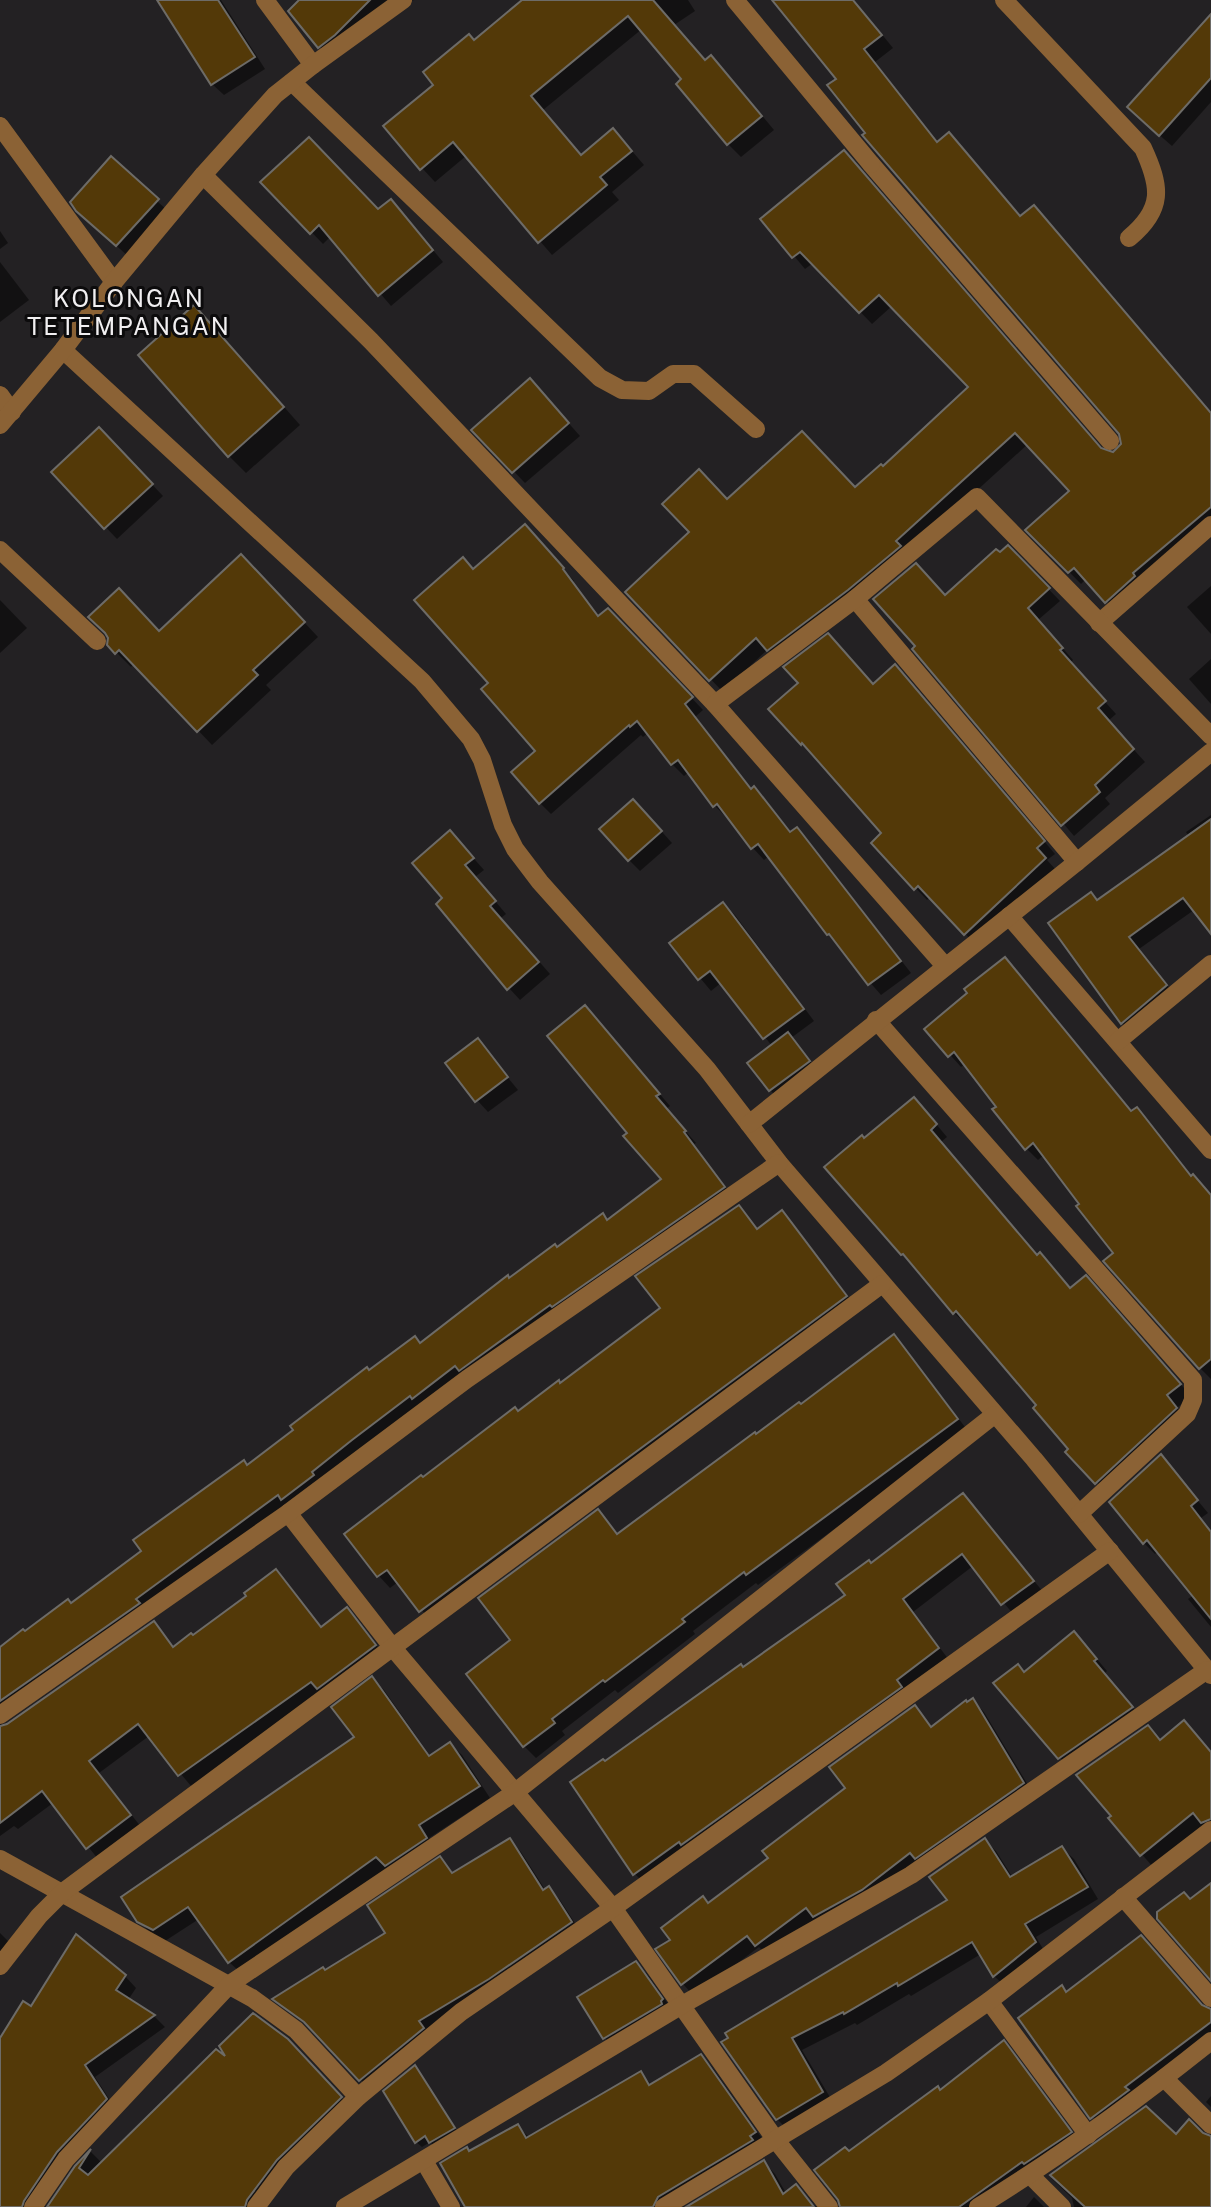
<svg xmlns="http://www.w3.org/2000/svg" width="1211" height="2207" font-family="'Public Sans',sans-serif">
	<rect width="100%" height="100%" fill="#232123"/>
	<g fill="#0007">
		<path d="M157 0H221L265 69 224 95 212 84Z"/>
		<path d="M302 0H415L408 1 330 57 319 46Z"/>
		<path d="M525 0H688L695 11 674 25 706 61 711 57 724 70 774 130 741 157 728 144 684 79 642 29 543 110 582 157 626 144 644 165 612 192 619 200 552 255 466 156 435 182 422 168 436 85 474 42Z"/>
		<path d="M774 0H854L893 48 875 62 939 143 1134 326 1182 378 1180 380 1211 414V529L1118 613 1086 579 1081 584 1028 530 1071 491 1028 444 907 554 781 661 768 649 723 692 627 592 728 501 855 489 883 468 971 388 892 306 872 324 813 263 805 269 763 219 844 152 1103 451 1113 454 1122 446 1120 433 867 133 839 79Z"/>
		<path d="M1211 16V102L1172 146 1141 119Z"/>
		<path d="M263 182 378 212 402 213 443 262 391 306 331 236 323 244Z"/>
		<path d="M157 201 169 212 129 257 90 222Z"/>
		<path d="M0 231 8 243 0 249Z"/>
		<path d="M0 262 29 300 0 322Z"/>
		<path d="M211 324 300 425 246 473 229 456Z"/>
		<path d="M541 392 580 436 525 483 474 430Z"/>
		<path d="M111 441 163 496 117 539 54 473Z"/>
		<path d="M536 538 574 581 573 582 600 617 619 621 703 710 695 717 752 790 754 788 766 800 791 833 796 829 808 841 911 973 881 995 828 934 769 856 764 860 753 848 728 815 726 817 714 805 689 772 684 776 672 764 648 733 643 737 641 735 551 814 540 803 538 751 490 683 474 571Z"/>
		<path d="M1008 547 1060 601 1038 620 1073 660 1070 663 1116 714 1108 721 1145 762 1105 798 1110 804 1074 836 914 649 945 597Z"/>
		<path d="M255 570 318 637 266 685 271 690 212 745 134 663 131 667 109 645 160 633Z"/>
		<path d="M1211 586V634L1187 607Z"/>
		<path d="M0 600 27 628 0 653Z"/>
		<path d="M1211 659V704L1189 679Z"/>
		<path d="M906 678 1055 854 1047 860 1056 870 976 945 930 897 927 900 873 843 883 834 771 709Z"/>
		<path d="M645 813 672 843 640 871 629 860Z"/>
		<path d="M1211 815V931L1194 910 1139 949 1177 998 1134 1034 1122 1023 1098 901 1189 837 1186 832Z"/>
		<path d="M461 844 484 870 475 877 506 914 501 918 550 974 520 1000 509 988 445 899Z"/>
		<path d="M723 904 735 915 814 1021 791 1038 820 1073 782 1102 770 1090 772 1046 722 982 711 991 671 943Z"/>
		<path d="M585 1007 670 1106 666 1109 696 1143 694 1144 735 1199 5 1717 1 1727 7 1726 153 1623 175 1648 193 1637 248 1596 276 1571 322 1628 347 1609 386 1657 191 1786 149 1736 99 1773 141 1827 98 1859 53 1803 18 1829 14 1826 0 1836V1649L71 1605 144 1551 247 1467 370 1372 421 1345 510 1280 558 1249 608 1221 664 1179 630 1133Z"/>
		<path d="M927 1029 1132 1113 1137 1109 1192 1177 1211 1196V1379L1200 1368 1044 1155 1038 1160 1026 1148 965 1064 961 1067Z"/>
		<path d="M478 1041 518 1090 488 1112 477 1100Z"/>
		<path d="M925 1111 947 1137 941 1142 1038 1256 1071 1290 1097 1289 1191 1396 1177 1408 1187 1420 1107 1494 1070 1450 1038 1405 968 1322 966 1324 954 1313 902 1254 865 1140Z"/>
		<path d="M738 1207 758 1230 782 1212 793 1224 857 1308 432 1622 398 1582 390 1588 379 1576 347 1535 423 1479 561 1385 662 1308Z"/>
		<path d="M893 1336 905 1348 968 1431 758 1585 756 1583 693 1631 695 1634 618 1693 615 1690 562 1731 565 1735 536 1758 524 1746 513 1641 598 1511 619 1535 802 1406Z"/>
		<path d="M1161 1456 1208 1513 1201 1518 1211 1531V1627L1188 1599 1194 1595 1159 1551 1155 1554 1144 1543Z"/>
		<path d="M963 1495 1044 1593 1014 1615 973 1566 913 1612 949 1660 646 1885 634 1873 605 1763 847 1596 871 1565Z"/>
		<path d="M1085 1645 1107 1671 1104 1674 1143 1720 1071 1770 995 1683 1025 1674Z"/>
		<path d="M372 1679 384 1690 431 1757 450 1744 462 1755 490 1798 429 1838 438 1850 241 1973 229 1962 199 1919 165 1941 151 1933 139 1921 356 1737Z"/>
		<path d="M973 1700 984 1712 1034 1795 768 1956 759 1947 694 1996 683 1984 658 1949 672 1940 709 1905 770 1858 847 1788 915 1707 933 1728Z"/>
		<path d="M1148 1727 1161 1741 1211 1752V1831L1153 1867 1111 1819Z"/>
		<path d="M510 1840 521 1852 546 1891 549 1889 560 1900 582 1934 501 1990 372 2092 315 2031 275 1999 325 1972 387 1933 440 1859 454 1874Z"/>
		<path d="M985 1840 996 1851 1013 1878 1062 1848 1074 1859 1098 1899 1036 1937 1046 1954 1006 1987 994 1976 981 1954 911 1996 909 1994 857 2025 855 2023 802 2050 834 2104 789 2131 777 2119 723 2042 950 1901Z"/>
		<path d="M0 1933 9 1942 0 1957Z"/>
		<path d="M636 1963 647 1974 673 2011 616 2049 605 2038Z"/>
		<path d="M125 1976 136 1988 128 2000 154 2016 165 2027 95 2077 117 2111 69 2163 38 2207H0V2041L32 2009Z"/>
		<path d="M1062 1987 1068 1993 1211 2010V2042L1098 2122 1086 2110Z"/>
		<path d="M1004 2042 1015 2054 1077 2138 985 2207H843L849 2153 940 2092Z"/>
		<path d="M300 2052 352 2109 288 2171 262 2207H49L76 2167 91 2152 102 2163 231 2063Z"/>
		<path d="M701 2056 712 2067 766 2144 672 2207H465L470 2152 517 2126 530 2138 641 2074 652 2085Z"/>
		<path d="M415 2067 459 2134 436 2148 430 2142 422 2147 416 2142Z"/>
		<path d="M1211 2096V2107L1206 2102Z"/>
		<path d="M1146 2108 1176 2136 1211 2137V2207H1074L1072 2198 1051 2178Z"/>
		<path d="M764 2162 775 2174 786 2193 796 2186 815 2207H689Z"/>
		<path d="M1034 2197 1044 2207H1026Z"/>
	</g>
	<g fill="#533908" stroke="#6d6b67" stroke-width="2">
		<path d="M157 0H218L255 57 211 85Z"/>
		<path d="M299 0H370L335 35 318 48 288 11Z"/>
		<path d="M522 0H653L705 60 711 55 762 116 727 145 676 84 681 79 628 16 531 96 581 155 613 128 632 151 600 177 607 185 538 243 453 142 420 170 383 126 433 85 423 72 469 34 474 40Z"/>
		<path d="M772 0H853L882 35 864 49 937 142 949 132 1020 216 1034 205 1211 413V507L1133 573 1135 576 1105 603 1074 568 1068 573 1025 530 1069 491 1015 433 896 541 901 546 848 590 767 651 756 638 709 681 625 592 689 532 662 504 699 469 727 499 802 431 855 487 881 464 883 466 968 387 879 295 859 313 800 252 792 258 760 219 844 150 1101 448 1113 452 1121 444 1119 434 862 135 865 133 827 85 836 79Z"/>
		<path d="M1211 14V78L1159 136 1127 107Z"/>
		<path d="M309 137 378 209 391 199 433 250 378 296 319 225 310 234 260 182Z"/>
		<path d="M111 156 159 199 116 246 76 211 70 202Z"/>
		<path d="M194 305 284 407 228 457 138 355Z"/>
		<path d="M530 378 569 423 512 473 471 430Z"/>
		<path d="M99 427 153 484 104 529 51 472Z"/>
		<path d="M525 524 564 568 563 569 598 616 608 608 693 697 685 704 751 789 754 786 790 832 797 827 901 961 868 985 829 934 827 935 758 844 751 849 717 804 713 807 678 760 671 765 637 721 630 727 629 725 539 804 511 772 535 751 481 689 488 683 414 600 463 557 473 569Z"/>
		<path d="M1008 545 1050 588 1028 608 1063 648 1060 650 1106 701 1098 708 1134 749 1095 785 1100 792 1061 826 912 649 915 646 873 599 916 563 945 595 996 549 1000 552Z"/>
		<path d="M241 554 305 622 253 670 258 675 197 732 119 650 115 654 107 645 108 638 105 633 88 617 119 588 159 631Z"/>
		<path d="M828 633 873 684 895 664 1045 841 1037 848 1046 858 964 935 918 886 914 890 871 843 881 833 802 743 801 745 768 709 798 683 783 667Z"/>
		<path d="M633 799 662 831 628 861 599 829Z"/>
		<path d="M1211 819V934L1183 898 1129 937 1167 985 1121 1024 1048 923 1091 892 1097 900Z"/>
		<path d="M450 830 474 858 465 865 496 901 490 906 539 962 507 990 436 904 442 898 412 863Z"/>
		<path d="M723 902 804 1009 763 1039 710 971 698 980 669 943Z"/>
		<path d="M1005 957 1131 1111 1137 1107 1191 1176 1193 1174 1211 1195V1359L1199 1369 1103 1261 1113 1253 1076 1206 1079 1204 1033 1143 1025 1150 992 1109 996 1107 954 1052 948 1057 924 1029 967 993 964 989Z"/>
		<path d="M585 1005 660 1094 656 1096 686 1131 684 1132 725 1187 552 1307 550 1305 459 1371 455 1366 412 1399 410 1396 352 1440 312 1472 314 1475 281 1500 278 1495 136 1599 140 1603 0 1701V1647L23 1629 25 1631 68 1599 71 1603 141 1551 133 1540 244 1460 247 1465 293 1430 290 1426 367 1367 369 1370 415 1336 420 1343 508 1275 509 1278 555 1244 557 1247 603 1213 607 1220 661 1179 623 1136 627 1133 547 1036Z"/>
		<path d="M788 1032 810 1061 769 1091 747 1063Z"/>
		<path d="M478 1038 508 1077 475 1102 445 1063Z"/>
		<path d="M914 1097 937 1124 931 1130 1037 1255 1040 1252 1070 1288 1086 1275 1181 1384 1167 1395 1177 1408 1095 1484 1065 1452 1068 1449 1033 1408 1036 1405 956 1311 953 1314 903 1254 901 1255 824 1167 862 1135 864 1138Z"/>
		<path d="M739 1205 757 1229 782 1210 847 1296 419 1612 387 1570 377 1577 344 1534 421 1475 423 1477 515 1407 518 1411 559 1380 560 1383 660 1308 635 1276Z"/>
		<path d="M894 1334 958 1419 746 1575 744 1572 682 1619 685 1622 605 1682 603 1680 552 1719 555 1723 523 1747 466 1674 510 1640 478 1598 598 1509 617 1534 755 1432 756 1434 799 1402 801 1404Z"/>
		<path d="M1161 1454 1198 1500 1191 1506 1211 1532V1619L1147 1540 1143 1544 1109 1502Z"/>
		<path d="M963 1493 1034 1581 1001 1605 962 1554 903 1599 939 1648 897 1680 902 1687 681 1845 679 1842 633 1875 570 1782 603 1759 605 1761 741 1664 743 1667 845 1595 836 1584 869 1560 871 1563Z"/>
		<path d="M276 1569 321 1627 347 1607 376 1645 317 1689 311 1682 178 1776 138 1724 89 1761 131 1815 86 1849 42 1791 0 1823V1726L7 1724 154 1621 173 1647 191 1633 193 1635 246 1596 244 1593Z"/>
		<path d="M1074 1631 1097 1659 1094 1661 1133 1707 1058 1759 993 1683 1018 1664 1024 1672Z"/>
		<path d="M372 1676 429 1756 450 1742 480 1786 419 1825 427 1838 385 1866 376 1857 228 1963 188 1907 153 1930 137 1922 121 1897 354 1737 331 1707Z"/>
		<path d="M973 1698 1024 1783 915 1859 910 1853 862 1890 813 1917 806 1908 755 1946 747 1936 681 1985 655 1949 670 1940 661 1928 703 1896 708 1903 768 1858 762 1851 845 1788 829 1767 915 1705 931 1727 966 1700 967 1702Z"/>
		<path d="M1184 1720 1211 1752V1819L1201 1823 1193 1813 1140 1856 1108 1818 1111 1816 1076 1775 1148 1725 1160 1740Z"/>
		<path d="M510 1838 543 1890 549 1886 572 1922 489 1979 419 2021 424 2028 359 2081 304 2022 272 1999 323 1967 325 1970 385 1933 367 1905 440 1856 452 1873Z"/>
		<path d="M985 1838 1010 1877 1062 1846 1088 1887 1025 1924 1036 1942 993 1977 972 1942 898 1986 897 1983 844 2014 843 2012 792 2038 823 2092 776 2120 721 2042 728 2038 725 2033 947 1900 929 1877Z"/>
		<path d="M1211 1883V1981L1157 1919V1912L1184 1892 1190 1899Z"/>
		<path d="M76 1934 126 1975 116 1990 155 2015 85 2065 107 2099 57 2152 24 2201 22 2207H0V2038L23 2001 31 2006Z"/>
		<path d="M1141 1935 1202 2005 1211 2009V2022L1125 2087 1129 2090 1090 2119 1018 2018 1062 1985 1066 1992Z"/>
		<path d="M636 1961 663 1999 661 2001 662 2004 603 2039 577 1997Z"/>
		<path d="M253 2013 288 2039 342 2097 277 2160 247 2200 245 2207H47L75 2166 91 2149 79 2168 88 2175 216 2049 225 2056 219 2046Z"/>
		<path d="M1004 2040 1072 2132 1024 2164 1022 2162 959 2207H840L838 2200 814 2170 845 2147 849 2151 938 2086 940 2090Z"/>
		<path d="M701 2054 756 2132 750 2136 753 2140 658 2197 653 2207H465L440 2163 467 2147 469 2151 518 2124 526 2138 641 2071 649 2085Z"/>
		<path d="M415 2065 455 2128 429 2143 425 2136 415 2143 383 2091Z"/>
		<path d="M1146 2106 1176 2134 1189 2119 1203 2133 1211 2136V2207H1085L1050 2175Z"/>
		<path d="M764 2160 783 2194 796 2184 814 2207H686Z"/>
	</g>
	<g fill="none" stroke-linecap="round" stroke-linejoin="round">
		<g stroke="#8b6235" stroke-width="18">
			<path d="M1004 0 1143 148C1161 187 1164 209 1129 238"/>
			<path d="M871 164 1110 441"/>
		</g>
		<g stroke="#8b6235" stroke-width="18">
			<path d="M265 0 313 65"/>
			<path d="M735 0 871 164"/>
			<path d="M292 82 600 378 622 390 649 391 673 374H694L756 429"/>
			<path d="M0 126 114 282"/>
			<path d="M203 175 371 341 715 704 945 966"/>
			<path d="M63 350 422 681 471 739 482 760 503 825 515 849 540 882 707 1069 779 1163 1034 1459 1211 1675"/>
			<path d="M0 395 12 412"/>
			<path d="M0 550 97 641"/>
			<path d="M855 599 1077 862"/>
			<path d="M1099 623 1211 525"/>
			<path d="M715 704 855 599 977 497 1211 736"/>
			<path d="M1009 916 1211 1150"/>
			<path d="M876 1020 1193 1380V1400L1187 1414 1079 1514"/>
			<path d="M1118 1041 1211 964"/>
			<path d="M749 1124 1077 862 1211 752"/>
			<path d="M288 1513 393 1648 613 1908 775 2139 829 2207"/>
			<path d="M0 1715 288 1513 467 1379 779 1163"/>
			<path d="M0 1859 252 1998 296 2030 358 2097"/>
			<path d="M1123 1897 1211 1998"/>
			<path d="M0 1966 39 1916 63 1892 882 1284"/>
			<path d="M989 2001 1088 2135"/>
			<path d="M1164 2078 1211 2125"/>
			<path d="M424 2161 451 2207"/>
			<path d="M1030 2175 1062 2207"/>
			<path d="M33 2207 66 2159 230 1984 514 1793 994 1415"/>
			<path d="M256 2207 286 2167 358 2097 461 2012 613 1908 1110 1551"/>
			<path d="M345 2207 682 2005 911 1875 1207 1670"/>
			<path d="M664 2207 886 2073 989 2001 1211 1830"/>
			<path d="M978 2207C1060 2157 1136 2101 1211 2041"/>
		</g>
		<path stroke="#8b6235" stroke-width="18" d="M0 425 63 350 114 282 203 175 275 95 313 65 403 0"/>
	</g>
	<g text-anchor="middle" stroke-width="6" stroke-linejoin="round" paint-order="stroke">
		<g font-size="24" letter-spacing="2" fill="#f1eff1" stroke="#0c0b0c">
			<text x="129" y="307">KOLONGAN<tspan x="129" dy="28">TETEMPANGAN</tspan></text>
		</g>
	</g>
</svg>
